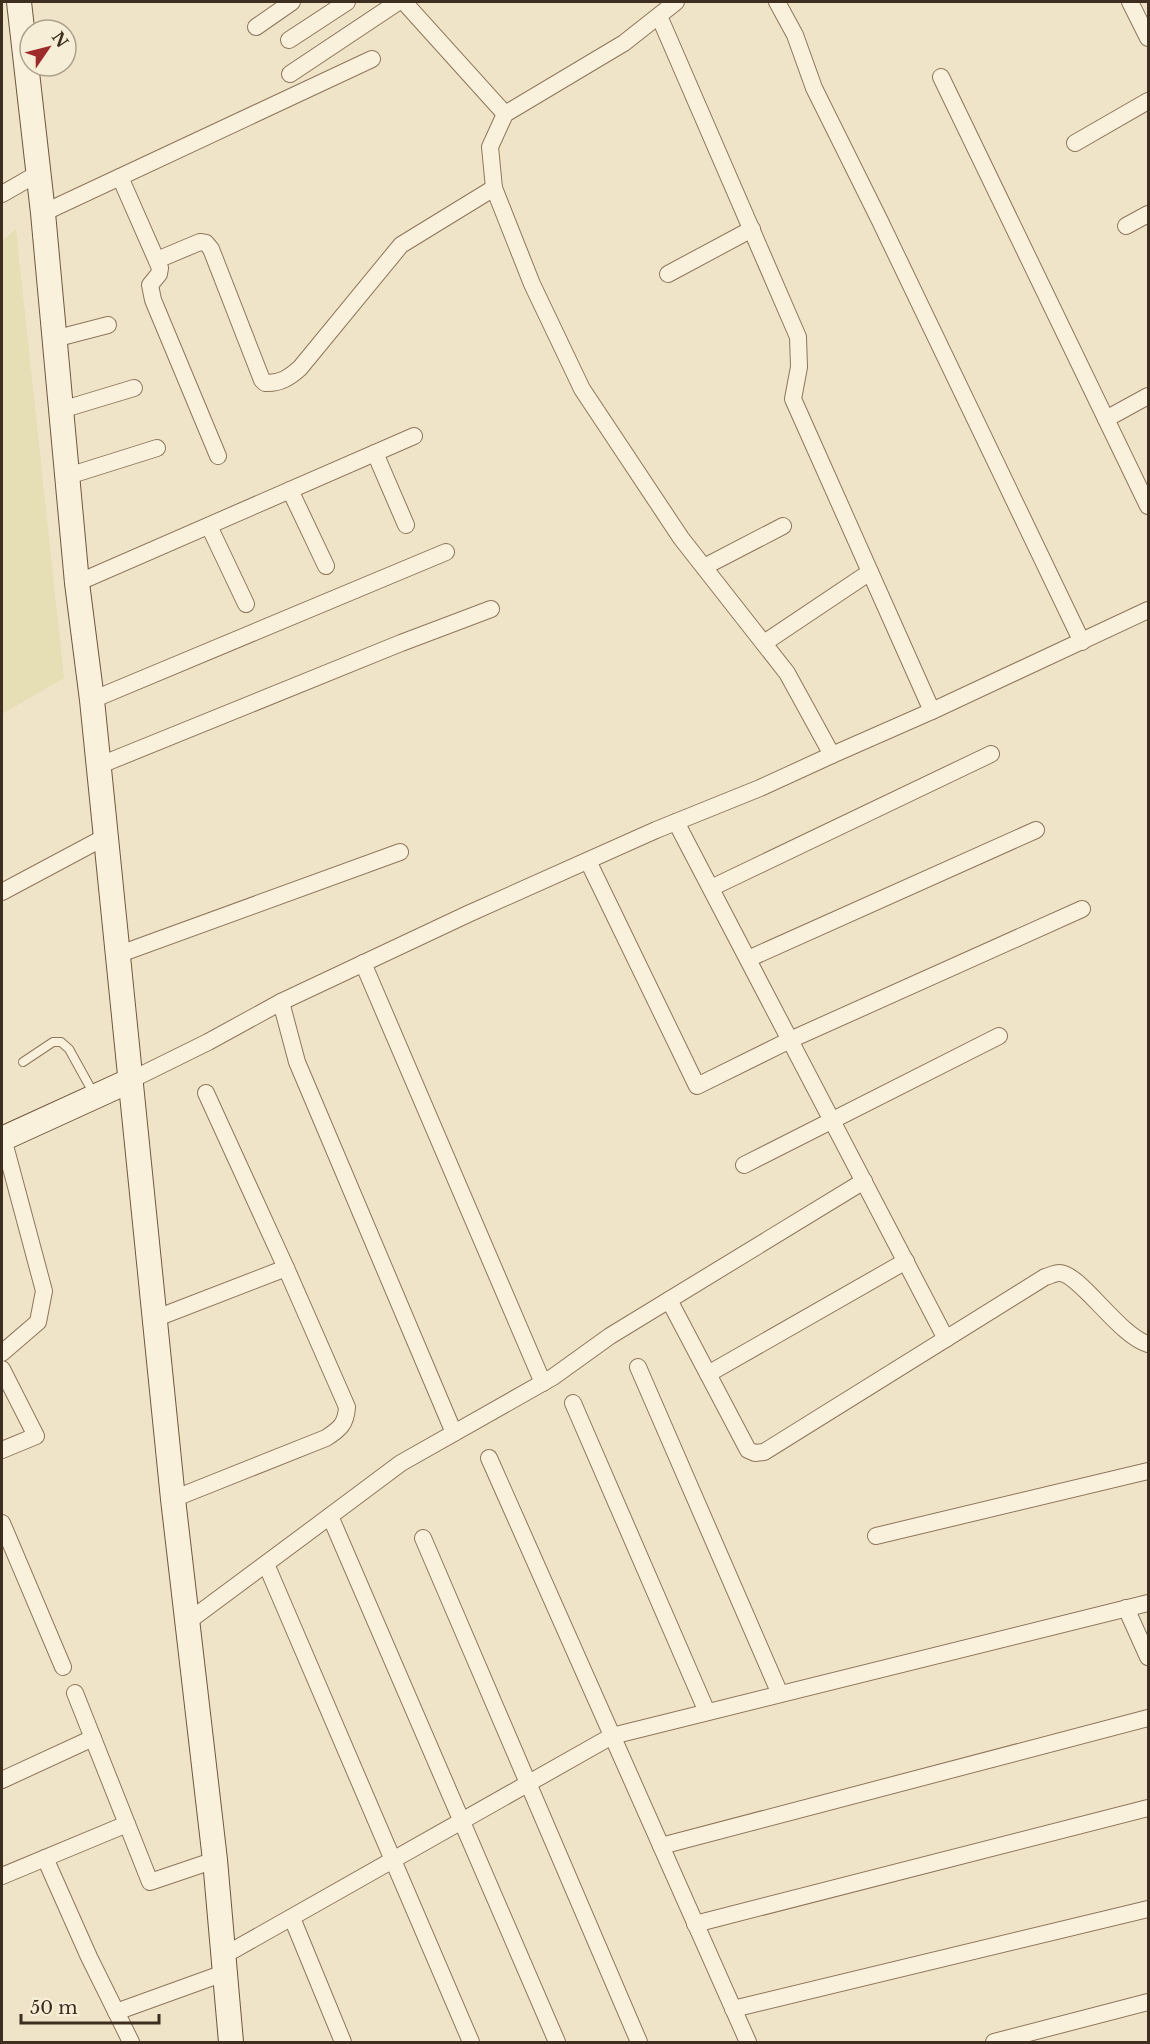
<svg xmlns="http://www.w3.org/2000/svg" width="1150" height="2044" font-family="'Libre Baskerville',serif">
	<rect width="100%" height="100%" fill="#f0e4c8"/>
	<path fill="#e6deb5" d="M16 229 64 678 2 714V241Z"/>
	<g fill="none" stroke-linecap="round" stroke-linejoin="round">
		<defs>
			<path id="lane" d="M23 1062 53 1042H61L69 1049 95 1096"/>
			<g id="street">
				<path d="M404 2 505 114"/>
				<path d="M777 2 795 35 814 88 880 221 1082 642"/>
				<path d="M1130 2 1148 38"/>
				<path d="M659 16 798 337 799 367 793 399 932 711"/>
				<path d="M256 27 292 2"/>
				<path d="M289 40 347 2"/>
				<path d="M290 74 398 2"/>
				<path d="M941 77 1148 506"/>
				<path d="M1075 143 1148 101"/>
				<path d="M120 177 160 268 159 274 150 285 153 300 218 456"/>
				<path d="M2 194 37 174"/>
				<path d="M43 213 372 59"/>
				<path d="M1126 226 1148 214"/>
				<path d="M157 260 200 242 206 243 211 249 262 380 265 383C280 384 290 377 300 368L401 245 494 188"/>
				<path d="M668 274 752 229"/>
				<path d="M54 339 108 325"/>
				<path d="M61 410 134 388"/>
				<path d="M1106 419 1148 396"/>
				<path d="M375 453 406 525"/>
				<path d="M68 476 157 448"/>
				<path d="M290 490 326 566"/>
				<path d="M209 526 246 604"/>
				<path d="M704 567 783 526"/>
				<path d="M77 583 414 436"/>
				<path d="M764 643 870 572"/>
				<path d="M92 700 446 552"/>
				<path d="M832 755 932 711 1148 610"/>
				<path d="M98 766 401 643 491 609"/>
				<path d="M676 822 946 1339"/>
				<path d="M588 861 697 1086 790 1040 1082 909"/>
				<path d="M711 888 991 754"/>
				<path d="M2 892 105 837"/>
				<path d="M117 955 400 852"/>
				<path d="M748 959 1036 830"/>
				<path d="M363 963 543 1383"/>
				<path d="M281 1002 297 1062 454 1433"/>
				<path d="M129 1081 208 1042 281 1002 468 914 656 830 760 788 832 755 787 673 681 538 582 389 532 284 494 188 490 147 505 114 624 43 676 2"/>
				<path d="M744 1165 999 1036"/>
				<path d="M669 1300 748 1450 755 1453 764 1452 1045 1277C1049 1276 1055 1273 1059 1273 1079 1272 1119 1336 1148 1344"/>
				<path d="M154 1319 286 1268"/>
				<path d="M2 1353 38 1322 44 1291 3 1138"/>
				<path d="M638 1367 780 1694"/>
				<path d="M2 1369 36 1436 2 1450"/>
				<path d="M708 1374 906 1261"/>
				<path d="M573 1403 707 1712"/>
				<path d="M489 1458 748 2042"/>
				<path d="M173 1499 326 1438C340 1429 346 1424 347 1407L286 1268 206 1093"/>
				<path d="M330 1516 401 1463 553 1377 610 1336 864 1181"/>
				<path d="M2 1523 63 1667"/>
				<path d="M876 1536 1148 1471"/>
				<path d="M423 1538 639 2042"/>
				<path d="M266 1564 471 2042"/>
				<path d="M1126 1608 1148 1657"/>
				<path d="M186 1623 330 1516 557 2042"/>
				<path d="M75 1693 150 1882 215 1860"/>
				<path d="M2 1780 93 1738"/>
				<path d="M661 1846 1148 1718"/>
				<path d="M45 1858 89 1957 131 2042"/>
				<path d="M2 1876 127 1824"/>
				<path d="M292 1918 343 2042"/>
				<path d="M695 1924 1148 1808"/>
				<path d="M223 1956 612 1736 1148 1603"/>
				<path d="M733 2009 1148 1909"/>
				<path d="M116 2012 224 1973"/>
				<path d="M994 2042 1148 2002"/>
			</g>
			<g id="secondary">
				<path d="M19 2 43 213 77 583 92 700 173 1499 215 1860 231 2042"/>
				<path d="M2 1139 129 1081"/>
			</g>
		</defs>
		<use href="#lane" stroke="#8d765c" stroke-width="10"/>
		<use href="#street" stroke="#8d765c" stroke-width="18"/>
		<use href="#secondary" stroke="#6f573f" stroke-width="26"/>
		<use href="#lane" stroke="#faf1dc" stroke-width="8"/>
		<use href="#street" stroke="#faf1dc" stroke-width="16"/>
		<use href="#secondary" stroke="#faf1dc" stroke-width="24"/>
	</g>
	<rect width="1150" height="2044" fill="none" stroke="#3d2e20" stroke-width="6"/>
	<g transform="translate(48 48) rotate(55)"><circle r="28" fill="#f7eed8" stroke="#ada18e" stroke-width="1.5"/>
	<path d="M0-4.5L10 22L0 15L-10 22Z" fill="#9e2a2b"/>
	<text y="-9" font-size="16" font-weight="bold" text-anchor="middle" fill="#3d2e20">N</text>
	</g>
	<path d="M21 2014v9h138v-9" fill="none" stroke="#3d2e20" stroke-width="3"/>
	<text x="30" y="2014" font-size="18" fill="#3d2e20" stroke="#f7eed8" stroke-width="4.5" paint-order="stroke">50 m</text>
</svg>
